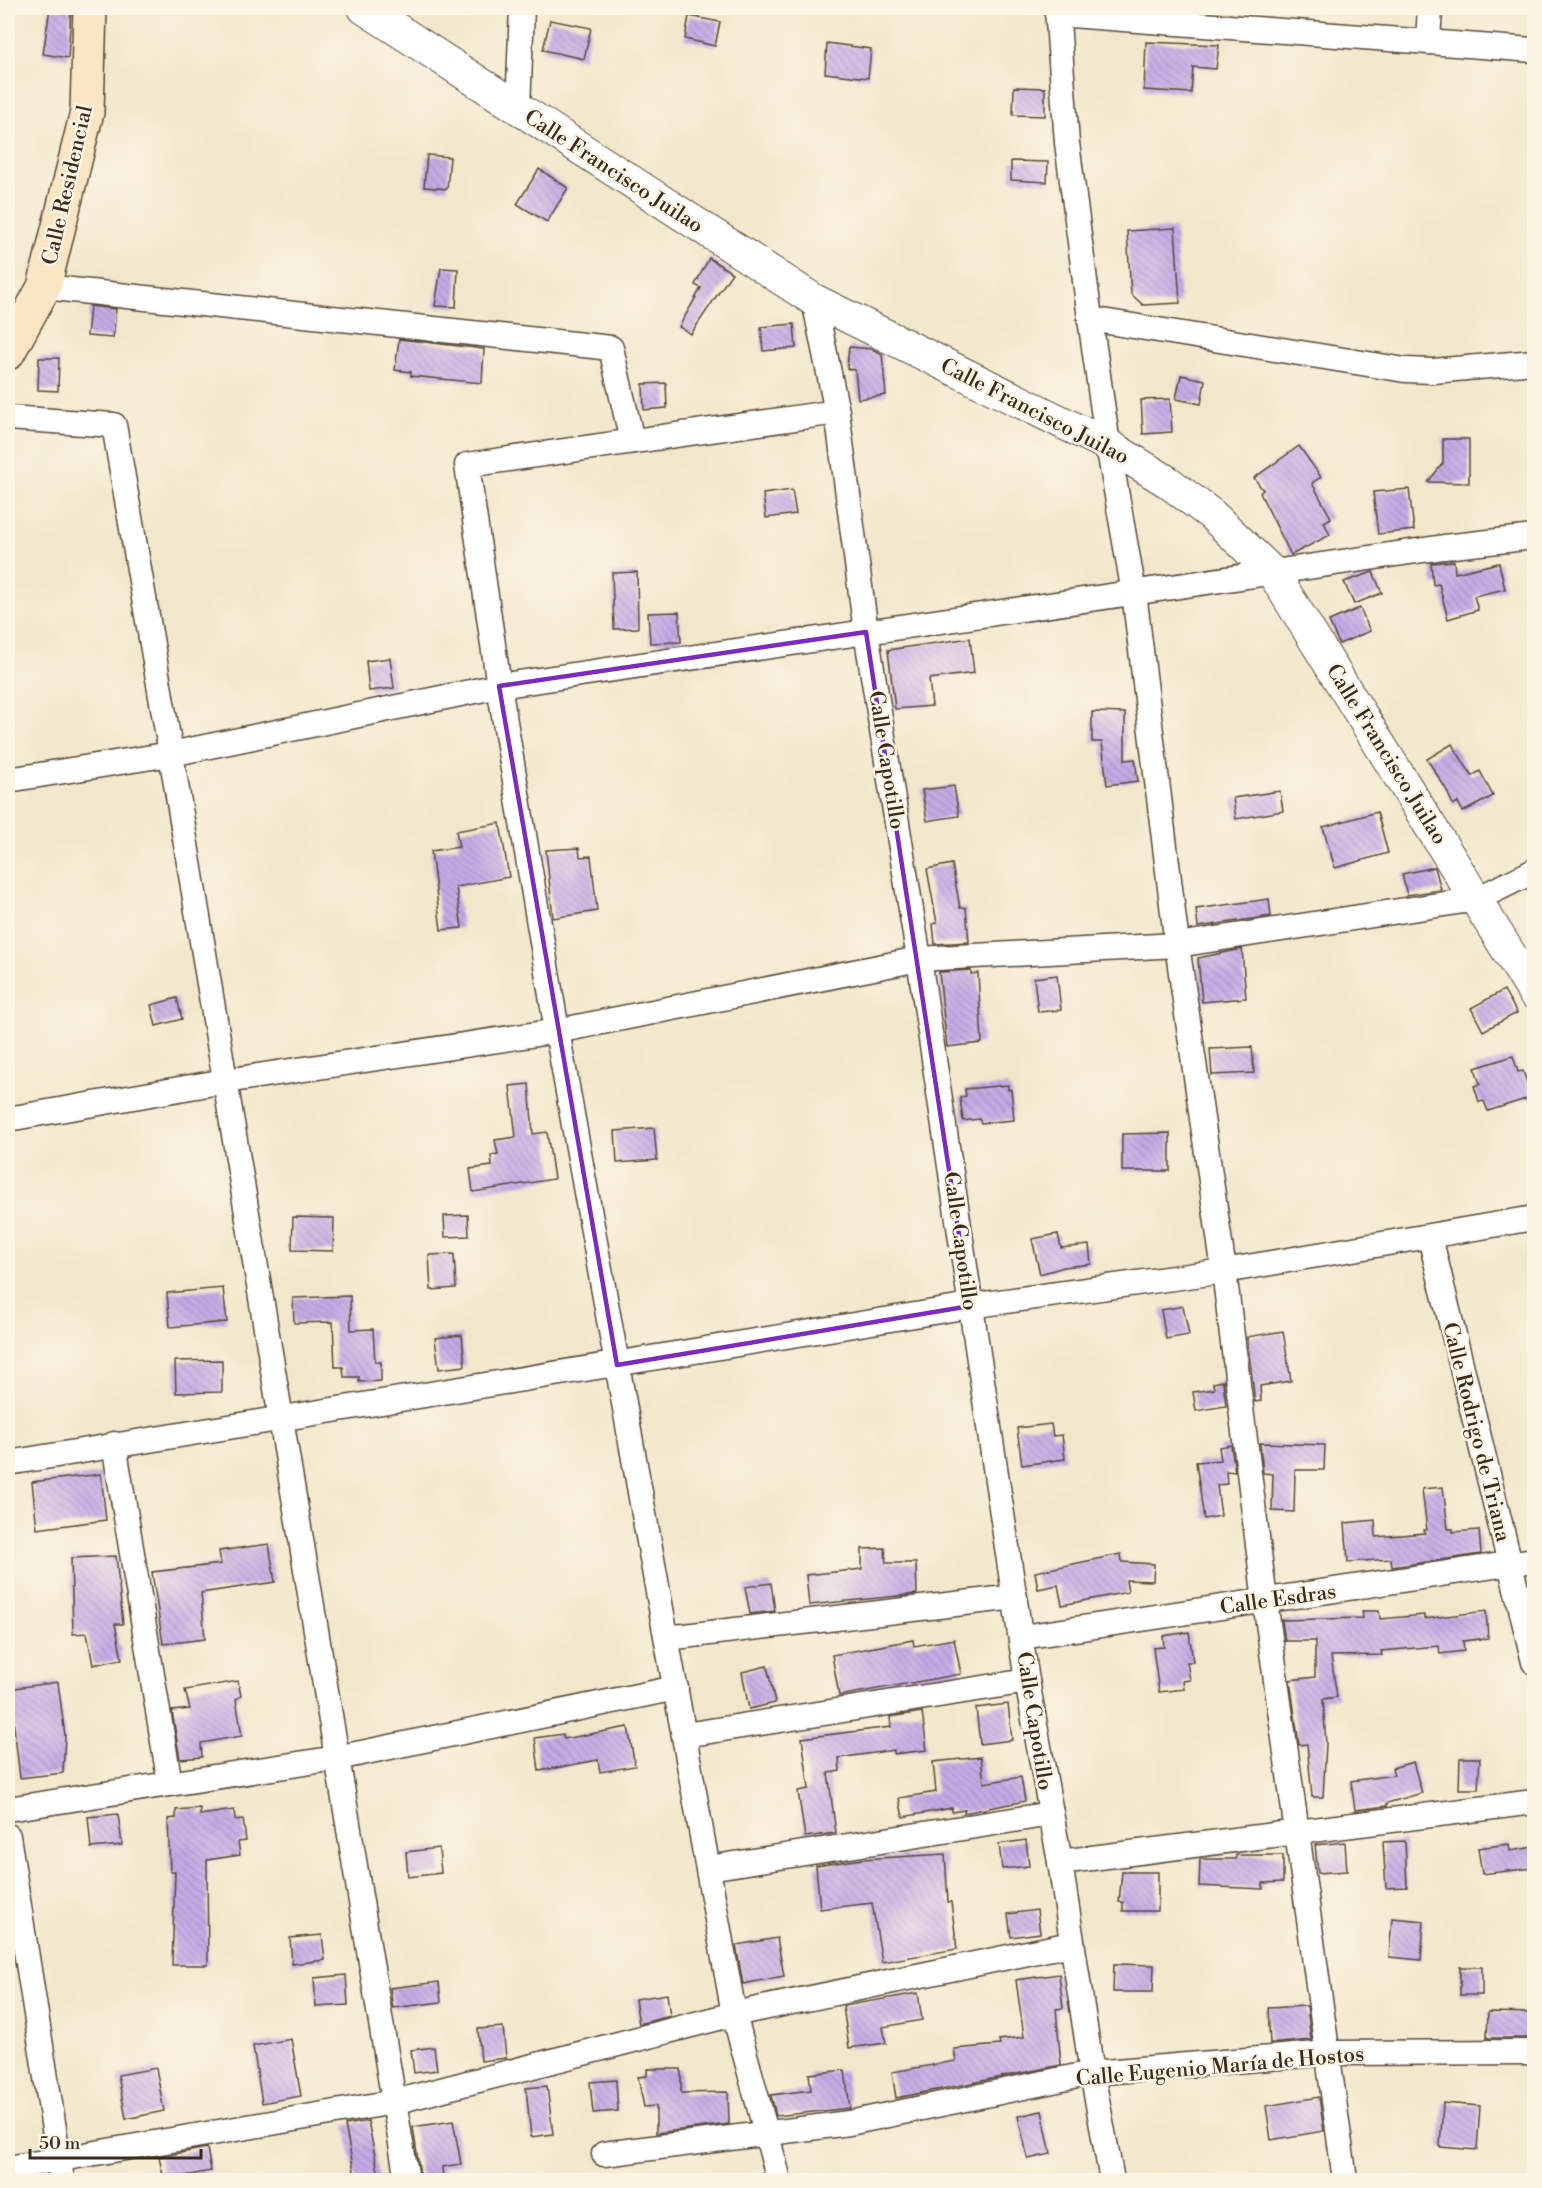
<svg xmlns="http://www.w3.org/2000/svg" width="1542" height="2188" font-family="'Libre Bodoni',serif">
	<defs>
		<pattern id="building-back-hatch" width="6" height="6" patternUnits="userSpaceOnUse" patternTransform="scale(1.5)"><rect width="6" height="6" fill="#c4ace7"/><path d="M-1 5l2 2M0 0l6 6M5-1l2 2" fill="none" stroke="#a08cbb"/></pattern>
	</defs>
	<rect width="100%" height="100%" fill="#fcf5e5"/>
	<filter id="ink" filterUnits="userSpaceOnUse"><feTurbulence type="fractalNoise" baseFrequency=".0167" numOctaves="2"/><feDisplacementMap in="SourceGraphic" scale="12" xChannelSelector="R" yChannelSelector="G"/><feConvolveMatrix kernelMatrix="1 2 1 2 8 2 1 2 1" color-interpolation-filters="sRGB"/></filter>
	<filter id="wash" filterUnits="userSpaceOnUse"><feTurbulence type="fractalNoise" baseFrequency=".008" numOctaves="4" result="noise"/><feDisplacementMap in="SourceGraphic" scale="24" xChannelSelector="R" yChannelSelector="G"/><feGaussianBlur stdDeviation="1.35" result="paint"/><feColorMatrix in="noise" values="0 0 0 0 0 0 0 0 0 0 0 0 0 0 0 0 0 1.4 0 .05"/><feComposite in="paint" operator="in"/></filter>
	<g filter="url(#wash)">
		<rect width="100%" height="100%" fill="#f1e8cc"/>
		<g id="blocks">
			<g fill="url(#building-back-hatch)">
				<path d="M50 8H71L68 58 43 54Z"/>
				<path d="M689 16 720 22 715 46 685 39Z"/>
				<path d="M550 20 591 28 584 59 543 50Z"/>
				<path d="M1146 42 1219 45 1216 69 1193 67 1191 93 1144 90Z"/>
				<path d="M827 43 871 49 868 78 825 73Z"/>
				<path d="M1014 87 1045 88V116L1013 115Z"/>
				<path d="M427 155 450 157 447 189 424 187Z"/>
				<path d="M1011 161 1048 162 1047 182 1011 180Z"/>
				<path d="M539 169 568 188 547 222 517 204Z"/>
				<path d="M1175 228 1180 303 1143 305 1131 294 1127 231Z"/>
				<path d="M709 258 732 273 691 334 679 327 701 288 695 285Z"/>
				<path d="M441 268 458 269 456 307 435 306Z"/>
				<path d="M90 306 116 309 113 338 87 336Z"/>
				<path d="M794 324 796 348 763 351 761 327Z"/>
				<path d="M399 339 484 349 482 383 411 376V372L395 370Z"/>
				<path d="M849 347 872 349 882 354 886 395 858 399 855 370 847 369Z"/>
				<path d="M39 358H59L58 391 38 390Z"/>
				<path d="M1181 375 1205 380 1201 404 1176 399Z"/>
				<path d="M666 383 667 408 644 410 643 384Z"/>
				<path d="M1170 399 1172 432 1143 434 1141 400Z"/>
				<path d="M1443 439H1469V483L1428 482 1443 463Z"/>
				<path d="M1299 446 1321 477 1312 483 1331 518 1324 522 1330 535 1291 555 1260 493 1263 490 1254 478Z"/>
				<path d="M1409 489 1414 530 1378 534 1373 492Z"/>
				<path d="M792 490 796 514 766 518 763 494Z"/>
				<path d="M1454 561 1455 573 1499 563 1505 589 1474 596 1478 610 1448 619 1439 584 1433 585 1431 563Z"/>
				<path d="M637 572 638 628 614 629 612 573Z"/>
				<path d="M1373 572 1382 593 1354 604 1344 582Z"/>
				<path d="M1360 608 1370 631 1339 644 1329 621Z"/>
				<path d="M679 612 681 642 650 643 648 613Z"/>
				<path d="M970 638 974 673 929 679 932 706 895 709 888 650Z"/>
				<path d="M390 658 394 688 369 691 366 661Z"/>
				<path d="M1092 712 1125 713V760L1135 759 1138 781 1107 785 1102 742H1092Z"/>
				<path d="M1452 744 1472 776 1480 771 1493 796 1463 812 1458 802 1453 805 1446 789 1427 759Z"/>
				<path d="M954 786 959 816 927 821 922 790Z"/>
				<path d="M1280 791 1283 811 1236 819 1233 798Z"/>
				<path d="M1377 812 1388 853 1335 868 1323 827Z"/>
				<path d="M500 823 509 877 456 887 462 928 441 930 431 851 459 847 456 831Z"/>
				<path d="M579 848 580 857 591 856 597 911 553 918 546 850Z"/>
				<path d="M952 864 960 908H966L969 942 935 944 933 924 937 923 927 869Z"/>
				<path d="M1435 867 1441 890 1407 895 1402 874Z"/>
				<path d="M1269 899 1271 916 1198 927 1196 909Z"/>
				<path d="M1242 949 1246 998 1202 1002 1198 958Z"/>
				<path d="M971 970V974L978 973 982 1043 947 1047 939 972Z"/>
				<path d="M1057 975 1061 1010 1038 1012 1034 978Z"/>
				<path d="M1504 990 1517 1013 1483 1031 1471 1008Z"/>
				<path d="M177 998 182 1019 156 1026 151 1005Z"/>
				<path d="M1252 1047 1254 1073 1212 1075 1210 1049Z"/>
				<path d="M1513 1056 1518 1072 1523 1071 1532 1097 1488 1111 1484 1101 1479 1102 1474 1086 1480 1084 1475 1068Z"/>
				<path d="M529 1084 533 1134 547 1132 554 1179 473 1192 470 1169 492 1166 491 1155 498 1154 495 1140 516 1137 510 1086Z"/>
				<path d="M1008 1085V1090L1011 1089 1014 1120 981 1123 979 1119 963 1121 960 1097 966 1096 965 1089Z"/>
				<path d="M654 1128 657 1160 617 1163 615 1131Z"/>
				<path d="M1170 1133V1171H1122V1134Z"/>
				<path d="M468 1215 469 1236 445 1237 444 1216Z"/>
				<path d="M293 1217 334 1218 333 1251 292 1250Z"/>
				<path d="M1058 1234 1061 1248 1089 1245 1091 1264 1064 1267 1040 1274 1032 1239Z"/>
				<path d="M454 1254 456 1288 431 1290 429 1255Z"/>
				<path d="M223 1288 227 1322 170 1327 167 1293Z"/>
				<path d="M350 1296 351 1330 373 1329 375 1362H381V1381L359 1382V1377H344L343 1367H335L333 1322 294 1323 293 1298Z"/>
				<path d="M1183 1306 1189 1335 1166 1339 1161 1310Z"/>
				<path d="M1283 1331 1291 1381 1260 1386 1261 1401 1255 1402 1247 1337Z"/>
				<path d="M462 1335 465 1366 439 1369 435 1338Z"/>
				<path d="M222 1360V1392L176 1393 175 1361Z"/>
				<path d="M1223 1381 1226 1406 1196 1411 1193 1392 1214 1389 1213 1383Z"/>
				<path d="M1051 1424 1053 1436 1062 1435 1065 1459 1022 1465 1017 1428Z"/>
				<path d="M1260 1443 1325 1445 1324 1470H1295L1294 1512 1272 1511 1273 1474 1263 1473Z"/>
				<path d="M1231 1445 1235 1472 1226 1471 1227 1484 1217 1485 1221 1516 1204 1519 1196 1462 1221 1460 1219 1447Z"/>
				<path d="M101 1474 106 1520 37 1529 32 1482Z"/>
				<path d="M1443 1487 1448 1529H1453V1532L1479 1530 1481 1554 1392 1567 1391 1559 1348 1562 1345 1523 1375 1520 1376 1537 1425 1533 1424 1530H1427L1422 1489Z"/>
				<path d="M269 1544 275 1582 201 1593 205 1639 163 1644 152 1572 221 1564 219 1551Z"/>
				<path d="M885 1548 886 1563H916L917 1594 809 1605 806 1575 862 1569V1549Z"/>
				<path d="M1121 1554 1122 1562 1154 1564 1153 1581 1126 1580 1128 1592 1062 1605 1058 1585 1038 1589 1035 1572Z"/>
				<path d="M116 1556 123 1624H115L122 1659 93 1665 87 1633 73 1634 71 1558Z"/>
				<path d="M771 1583 775 1611 750 1614 745 1587Z"/>
				<path d="M1362 1611H1379L1380 1619 1424 1615V1619L1486 1611 1488 1638 1463 1641 1464 1651 1440 1654 1439 1646 1381 1651 1382 1655 1331 1656 1337 1697 1323 1699 1326 1744 1323 1797H1312L1307 1744 1299 1745 1290 1680 1315 1677V1641H1285L1282 1620 1363 1618Z"/>
				<path d="M1189 1632 1193 1662H1187L1190 1680 1183 1681 1184 1689 1159 1692 1153 1648 1164 1647 1163 1636Z"/>
				<path d="M954 1639 961 1674 839 1696 832 1655 913 1640 914 1646Z"/>
				<path d="M767 1666 775 1703 749 1709 742 1672Z"/>
				<path d="M238 1681 241 1696 236 1699 242 1736 201 1743 202 1757 180 1759 172 1711 190 1709 185 1690Z"/>
				<path d="M58 1682 65 1736 63 1773 20 1778 13 1718 8 1719V1689Z"/>
				<path d="M1008 1704 1012 1740 980 1744 976 1708Z"/>
				<path d="M922 1712 927 1750 894 1754V1750L839 1758 840 1771 828 1773 836 1833 805 1837 798 1791 809 1789 802 1738 891 1727 890 1717Z"/>
				<path d="M628 1727 635 1766 600 1772 598 1760 539 1771 535 1738 563 1734 564 1739Z"/>
				<path d="M981 1757 984 1783 1021 1777 1025 1801 964 1813 965 1810 952 1812V1808L903 1817 899 1798 936 1792 933 1762Z"/>
				<path d="M1460 1758H1480L1478 1789H1459Z"/>
				<path d="M1413 1762 1422 1793 1387 1803V1806L1355 1810 1351 1781 1394 1775 1392 1768Z"/>
				<path d="M200 1808V1815L234 1810 235 1820 243 1819 246 1841 238 1842 240 1855 207 1860 208 1965H172L175 1872H170L168 1819 176 1818V1810Z"/>
				<path d="M118 1814 122 1845 91 1848 88 1817Z"/>
				<path d="M1026 1840 1029 1866 1002 1869 999 1844Z"/>
				<path d="M1405 1841 1407 1887 1386 1888 1383 1842Z"/>
				<path d="M1345 1842 1347 1871 1318 1873 1315 1845Z"/>
				<path d="M1509 1844 1510 1851 1534 1847V1868L1482 1874 1478 1848Z"/>
				<path d="M439 1848 441 1873 408 1877 406 1852Z"/>
				<path d="M945 1854 948 1902H951L957 1949 882 1962 872 1903 820 1909 816 1866 863 1859Z"/>
				<path d="M1236 1855H1283V1882L1263 1883V1889L1199 1886 1200 1859H1236Z"/>
				<path d="M1122 1872H1158V1911H1123V1902H1119Z"/>
				<path d="M1037 1910 1040 1933 1011 1937 1008 1914Z"/>
				<path d="M1392 1918 1424 1921 1421 1960 1389 1957Z"/>
				<path d="M322 1935 325 1960 292 1964 290 1938Z"/>
				<path d="M777 1938 784 1976 743 1984 736 1945Z"/>
				<path d="M1114 1964 1154 1965 1153 1992H1113Z"/>
				<rect x="1460" y="1967" width="22" height="28"/>
				<path d="M1059 1974 1063 2008 1056 2009 1061 2065 896 2098 892 2072 956 2061 954 2049 1000 2045 999 2040 1024 2037 1016 1980Z"/>
				<path d="M346 1975 348 2005 316 2007 314 1978Z"/>
				<path d="M439 1982 441 2002 393 2008 390 1988Z"/>
				<path d="M918 1993 922 2020 883 2027 886 2043 849 2048 843 2006Z"/>
				<path d="M667 1994 670 2016 639 2024 635 1999Z"/>
				<path d="M1307 2006 1311 2040 1270 2044 1268 2008Z"/>
				<path d="M1488 2012 1534 2013V2038H1487Z"/>
				<path d="M503 2027 506 2058 481 2061 478 2029Z"/>
				<path d="M291 2039 301 2096 262 2103 253 2046Z"/>
				<path d="M434 2047 437 2070 414 2073 411 2050Z"/>
				<path d="M156 2068 164 2111 126 2119 118 2075Z"/>
				<path d="M647 2069H681V2093L728 2092 729 2124 656 2133V2106L644 2107 638 2077 647 2076Z"/>
				<path d="M845 2070 850 2108 776 2116 771 2095 811 2090 809 2074Z"/>
				<path d="M616 2080 618 2111 593 2113 590 2082Z"/>
				<path d="M547 2086 553 2134 531 2137 526 2088Z"/>
				<path d="M1319 2097 1324 2131 1271 2140 1266 2106Z"/>
				<path d="M1443 2103 1480 2106 1477 2150 1440 2147Z"/>
				<path d="M1042 2111 1051 2154 1028 2159 1018 2116Z"/>
				<path d="M368 2121 380 2181H356L345 2125Z"/>
				<path d="M453 2121 461 2164 442 2167 443 2177 421 2181 413 2127Z"/>
				<path d="M207 2148 211 2171 164 2180 159 2157Z"/>
			</g>
		</g>
	</g>
	<g filter="url(#ink)">
		<use href="#blocks" fill-opacity="0" stroke="#564638" stroke-width="1.5"/>
		<g fill="none" stroke-linecap="round" stroke-linejoin="round">
			<defs>
				<g id="minor">
					<path d="M1057 8 1067 143 1090 319 1108 445 1134 593 1177 945 1224 1271 1265 1601 1345 2180"/>
					<path d="M1057 14 1534 50"/>
					<path d="M1428 41 1430 8"/>
					<path d="M518 109 522 8"/>
					<path d="M44 287 611 348 632 441"/>
					<path d="M814 300 837 412 866 632 919 959 1027 1681 1060 1862 1092 2073 1112 2180"/>
					<path d="M1090 319 1405 370 1433 371 1534 362"/>
					<path d="M8 418 114 425 171 754 407 2180"/>
					<path d="M8 780 171 754 499 686 1444 547 1534 537"/>
					<path d="M8 1119 225 1081 557 1031 919 959 1177 945 1477 899 1534 871"/>
					<path d="M1430 1237 1534 1662"/>
					<path d="M114 1444 170 1784"/>
					<path d="M8 1463 970 1306 1224 1271 1534 1218"/>
					<path d="M1022 1637 1534 1560"/>
					<path d="M667 1638 1015 1597"/>
					<path d="M685 1735 1027 1681"/>
					<path d="M8 1809 337 1758 676 1688"/>
					<path d="M8 1836 62 2180"/>
					<path d="M1060 1862 1534 1802"/>
					<path d="M709 1868 1051 1814"/>
					<path d="M604 2154 849 2123 1092 2073 1329 2053 1534 2052"/>
					<path d="M8 2168 394 2102 734 2014 1071 1944"/>
					<path d="M779 2180 734 2014 557 1031 499 686 467 465 837 412"/>
				</g>
				<path id="tertiary" d="M364 8 814 300 1108 445 1168 482 1212 515 1273 573 1534 993"/>
				<path id="secondary" d="M8 353 44 287 87 112 90 8"/>
			</defs>
			<use href="#minor" stroke="#564638" stroke-width="27"/>
			<use href="#tertiary" stroke="#564638" stroke-width="34"/>
			<use href="#secondary" stroke="#564638" stroke-width="36"/>
			<use href="#minor" stroke="#fff" stroke-width="24"/>
			<use href="#tertiary" stroke="#fff" stroke-width="32"/>
			<use href="#secondary" stroke="#fbe6c4" stroke-width="33"/>
		</g>
	</g>
	<path fill="none" stroke="#7b2cbf" stroke-width="4.5" stroke-linejoin="round" d="M866 632 970 1306 617 1365 499 686Z"/>
	<g text-anchor="middle" stroke-width="5" stroke-linejoin="round" paint-order="stroke">
		<g font-size="21" fill="#3b2a1e" stroke="#fcf5e5">
			<text transform="translate(614 171) rotate(33)" y="7">Calle Francisco Juilao</text>
			<text transform="translate(67 185) rotate(-77)" y="7">Calle Residencial</text>
			<text transform="translate(1035 411) rotate(27)" y="7">Calle Francisco Juilao</text>
			<text transform="translate(1387 754) rotate(58)" y="7">Calle Francisco Juilao</text>
			<text transform="translate(887 760) rotate(81)" y="7">Calle Capotillo</text>
			<text transform="translate(961 1241) rotate(82)" y="7">Calle Capotillo</text>
			<text transform="translate(1477 1432) rotate(76)" y="7">Calle Rodrigo de Triana</text>
			<text transform="translate(1278 1599) rotate(-8)" y="7">Calle Esdras</text>
			<text transform="translate(1035 1721) rotate(81)" y="7">Calle Capotillo</text>
			<text transform="translate(1220 2066) rotate(-5)" y="7">Calle Eugenio María de Hostos</text>
		</g>
	</g>
	<rect width="1542" height="2188" fill="none" stroke="#fcf5e5" stroke-width="30"/>
	<path d="M30 2149v9h171v-9" fill="none" stroke="#3b2a1e" stroke-width="3"/>
	<text x="39" y="2149" font-size="18" fill="#3b2a1e" stroke="#fcf5e5" stroke-width="4.5" paint-order="stroke">50 m</text>
</svg>
